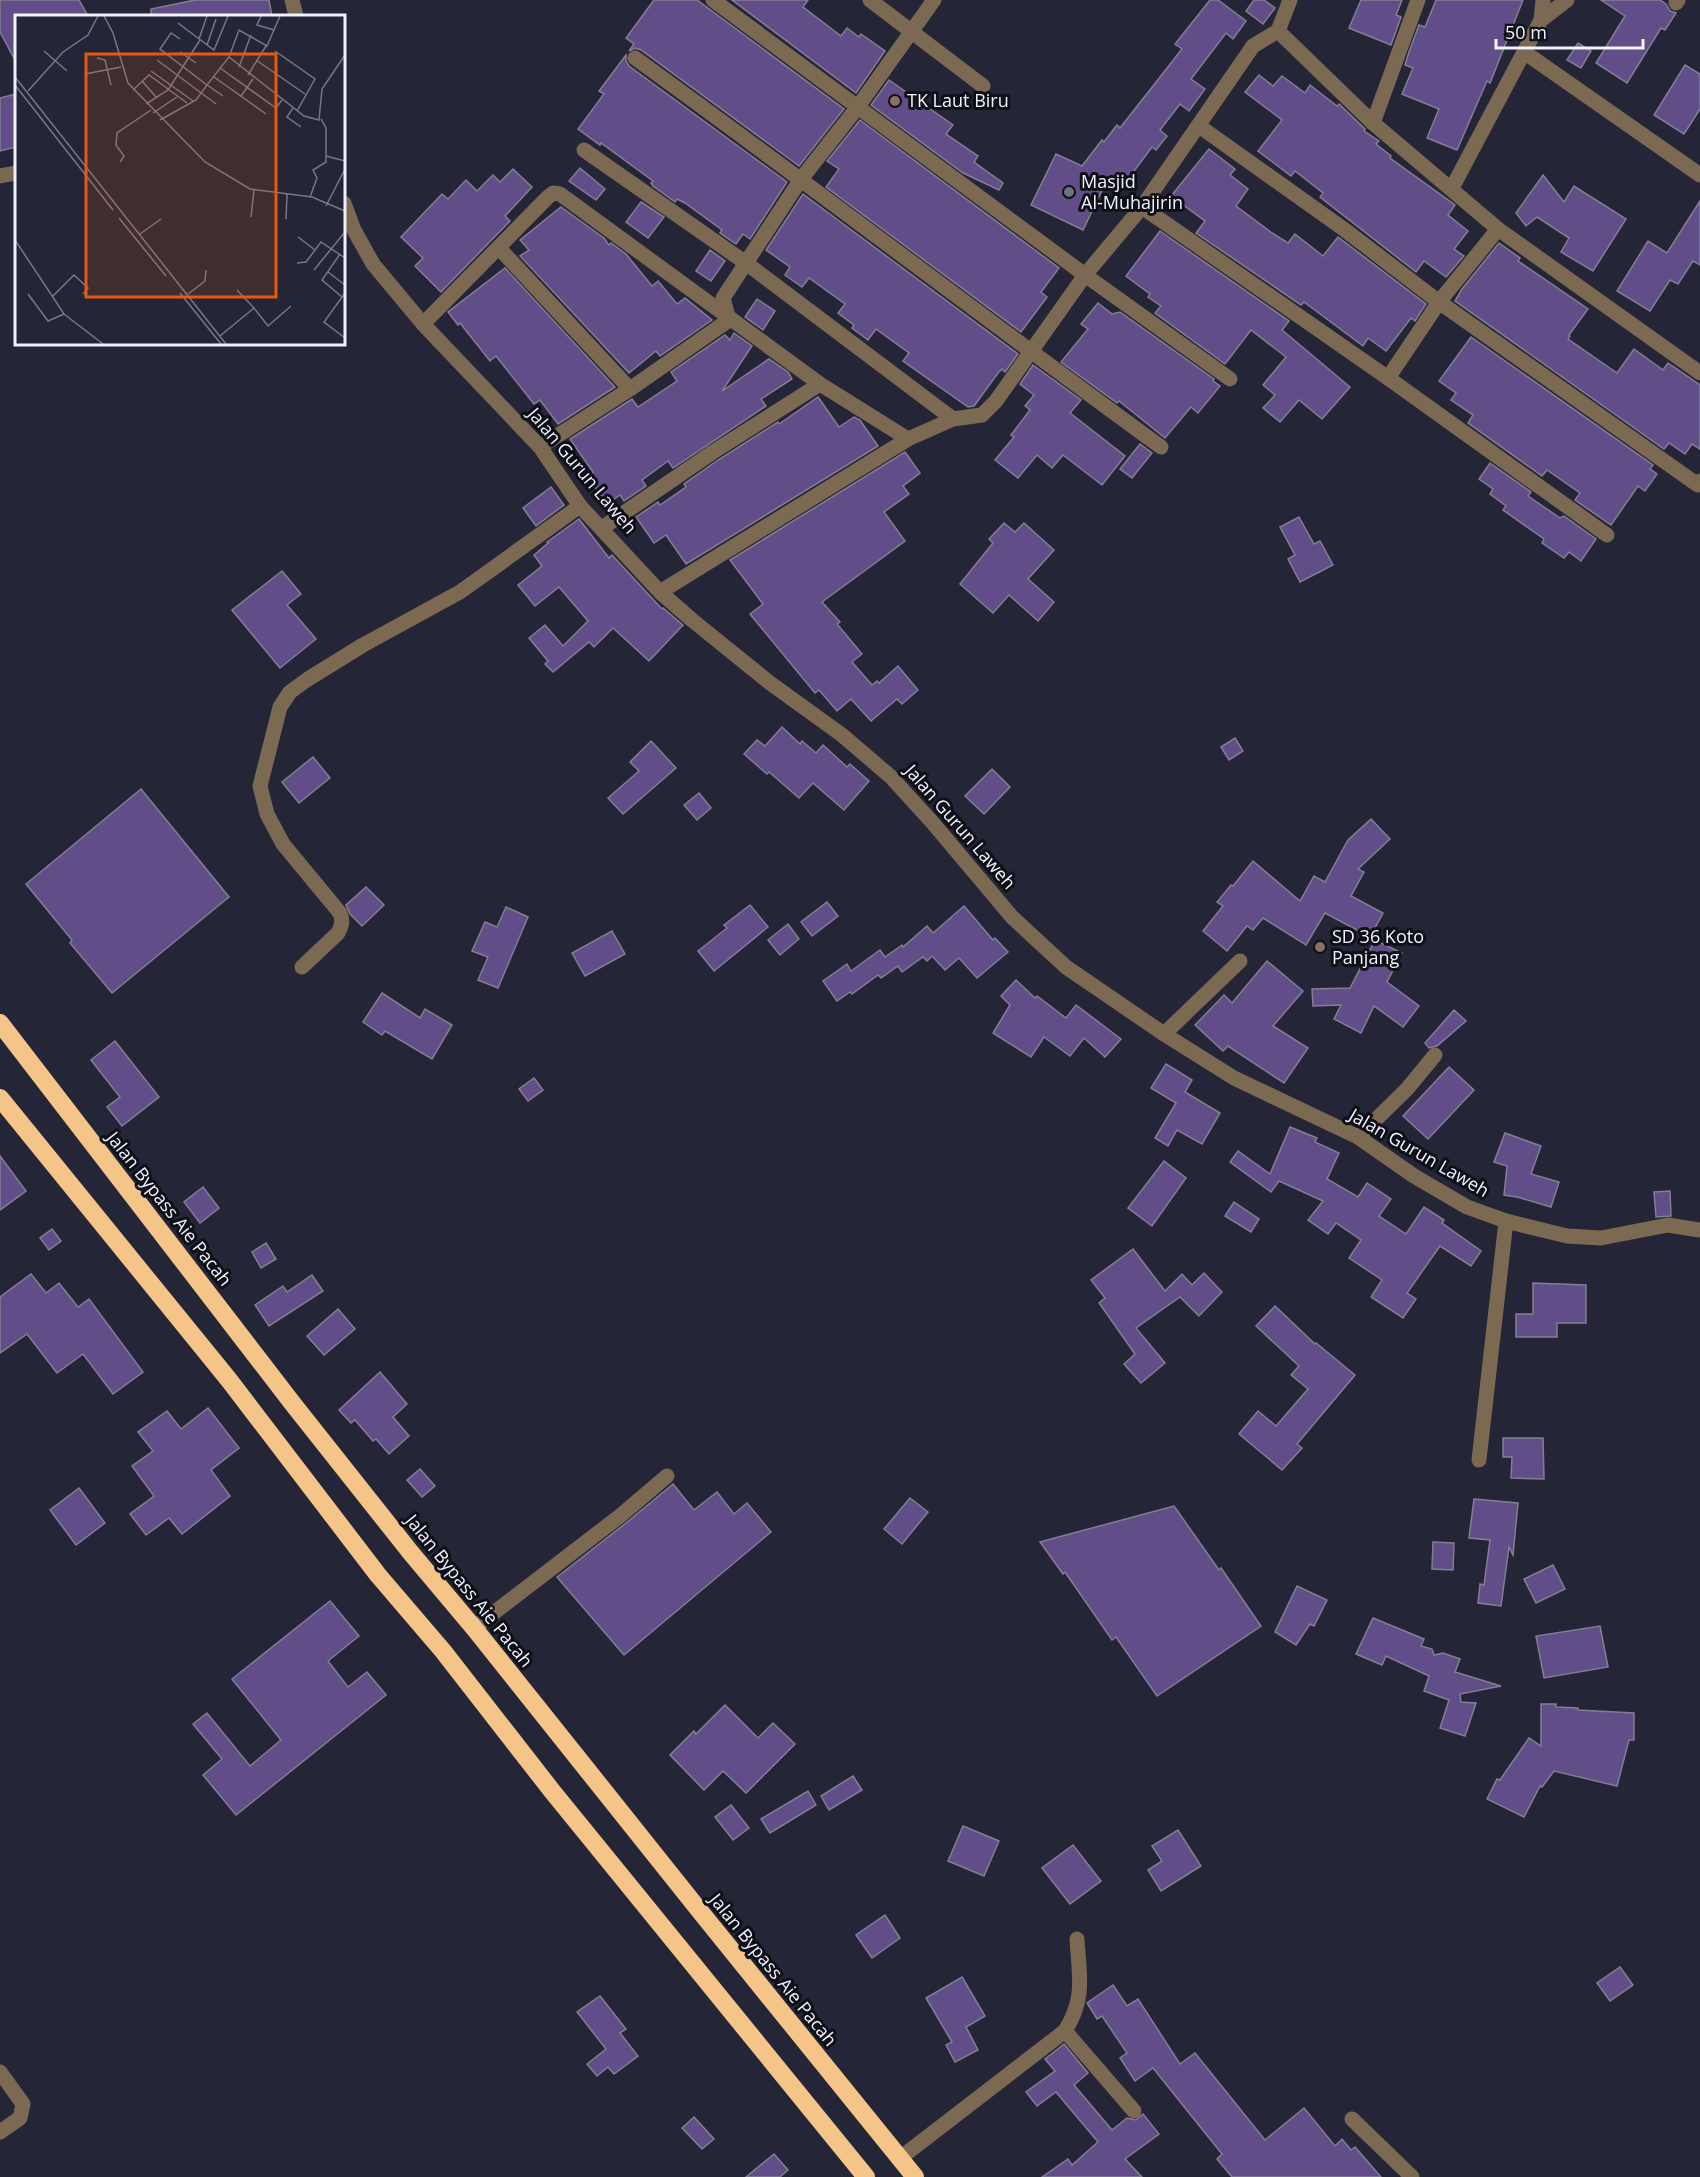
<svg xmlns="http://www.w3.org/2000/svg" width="1700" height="2177" font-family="'Open Sans',sans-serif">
	<rect width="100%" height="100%" fill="#242537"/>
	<g fill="#614e88" stroke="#847e93" stroke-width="1.5">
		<path d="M0 0H79L88 16H16V62L0 32Z"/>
		<path d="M195 0H269L272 16H151V9Z"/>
		<path d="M654 0H697L844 109 799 166 641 50 635 48 629 51 634 44 626 38Z"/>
		<path d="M732 0H808L803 7 841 36 847 28 859 37 861 34 885 51 856 93Z"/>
		<path d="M1210 0H1218L1246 21 1233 39 1226 33 1191 79 1205 89 1189 111 1180 104 1160 130 1167 136 1156 150 1152 147 1123 186 1109 176 1083 230 1031 205 1056 154 1082 166 1102 140 1104 142 1117 125 1120 128 1182 49 1175 44Z"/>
		<path d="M1254 0H1264L1275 8 1263 24 1246 11Z"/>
		<path d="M1361 0H1402L1396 15 1401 17 1391 45 1349 28Z"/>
		<path d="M1436 0H1523L1490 83 1487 81 1457 150 1427 138 1439 109 1402 94 1413 68 1405 65 1409 52 1419 25 1425 27Z"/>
		<path d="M1601 0H1660L1666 4 1670 11 1676 13 1665 30 1661 28 1627 83 1596 63 1625 16Z"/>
		<path d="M1578 43 1591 51 1581 68 1567 60Z"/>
		<path d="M626 55V61L629 66 787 182 750 239 743 234 736 244 720 233 722 230 685 203 677 199 675 202 653 186 651 183 653 181 601 143 600 145 578 129 604 94 599 91Z"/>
		<path d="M1685 65 1700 74V109L1684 134 1654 115Z"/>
		<path d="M1259 75 1273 86 1282 76 1305 93 1310 85 1337 106 1339 104 1365 129 1364 131 1379 141 1376 144 1391 156 1390 158 1455 205 1448 215 1468 231 1454 249 1464 256 1446 277 1424 261 1416 272 1320 197 1323 193 1295 171 1291 176 1258 151 1282 120 1245 92Z"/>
		<path d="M889 80 953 125 946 134 978 156 974 162 1003 183 999 190 963 173 871 105Z"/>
		<path d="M16 94V147L0 151V98Z"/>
		<path d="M860 120 1059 268 1041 292 1047 297 1021 332 826 187 839 169 827 161Z"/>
		<path d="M1209 149 1235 169 1230 175 1248 189 1236 206 1272 233 1288 243 1295 234 1323 256 1338 237 1426 304 1415 321 1411 318 1386 351 1368 338 1363 346 1304 302 1301 305 1196 233 1205 221 1171 196Z"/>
		<path d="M580 168 605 189 596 200 569 181Z"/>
		<path d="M513 169 532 187 505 216 510 221 441 292 415 266 423 258 401 237 442 194 448 199 466 180 477 191 493 175 500 182Z"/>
		<path d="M1543 175 1564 202 1574 186 1626 219 1593 271 1561 252 1569 238 1537 217 1526 226 1516 213Z"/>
		<path d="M803 194 1018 354 1005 372 1002 369 998 373 974 406 968 407 903 361 909 353 876 329 868 340 852 328 854 325 838 313 845 304 809 278 802 287 785 275 790 267 766 250Z"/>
		<path d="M1700 201V265L1693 261 1678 284 1670 280 1650 311 1617 291 1648 241 1667 253Z"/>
		<path d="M641 202 664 217 648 238 626 222Z"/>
		<path d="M561 207 604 238 609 245 611 243 626 254 652 286 658 281 677 304 685 298 712 320 660 356 656 351 629 373 520 256 529 250 520 240Z"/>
		<path d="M1160 231 1289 321 1282 330 1350 387 1322 419 1299 400 1280 422 1263 408 1275 395 1263 385 1286 357 1251 330 1225 364 1155 313 1161 306 1148 297 1150 294 1126 276Z"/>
		<path d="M1499 243 1520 258 1518 261 1588 309 1569 335 1570 336 1568 339 1617 373 1634 349 1663 370 1668 363 1700 385V449L1692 444 1685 454 1669 443 1664 449 1455 301 1462 289Z"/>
		<path d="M710 250 725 261 711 281 696 271Z"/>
		<path d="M505 268 615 387 558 424 540 400 534 404 496 356 490 361 460 323 458 325 448 312Z"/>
		<path d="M757 299 775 311 763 330 745 317Z"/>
		<path d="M1098 303 1112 314 1120 312 1214 379 1213 381 1220 386 1198 413 1191 407 1165 438 1119 401 1117 403 1061 362 1088 329 1081 324Z"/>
		<path d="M734 333 752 346 722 391 769 359 788 372 792 379 761 399 766 406 673 468 668 461 642 480 646 486 624 501 620 495 607 504 587 476 593 472 570 439 632 399 638 407 677 381 671 372 725 335 730 340Z"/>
		<path d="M1471 337 1653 465 1650 469 1657 474 1645 491 1638 486 1611 525 1575 500 1580 493 1547 470 1542 476 1468 423 1473 415 1451 400 1456 393 1439 381Z"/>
		<path d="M1033 365 1081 400 1070 413 1125 456 1102 485 1063 455 1052 468 1037 455 1018 478 995 460 1014 437 1011 435 1030 410 1025 406 1034 395 1020 384Z"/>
		<path d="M818 397 839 427 854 417 860 420 878 446 686 564 666 535 654 543 636 517 658 502 660 505 686 487 684 484 718 460 778 422 779 424Z"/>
		<path d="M1140 444 1152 453 1132 478 1120 469Z"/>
		<path d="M905 452 920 473 903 486 909 494 884 512 905 541 822 602 840 622 837 624 862 654 852 662 872 685 877 681 879 683 898 666 918 690 902 704 897 699 871 721 851 699 837 711 819 690 815 693 750 614 763 604 730 560Z"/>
		<path d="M1490 463 1531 492 1528 496 1560 518 1564 516 1596 539 1581 561 1569 552 1564 558 1542 543 1544 539 1503 510 1506 506 1490 494 1493 489 1479 479Z"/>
		<path d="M551 487 564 505 536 526 523 508Z"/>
		<path d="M1299 517 1314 544 1320 541 1333 565 1300 582 1288 559 1295 555 1280 527Z"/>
		<path d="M579 519 609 558 612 555 662 609 663 608 683 625 649 661 613 628 594 647 589 642 553 672 545 664 548 661 529 638 545 625 563 646 588 621 559 587 535 606 518 585 542 566 534 555 548 543 547 542Z"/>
		<path d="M1004 523 1015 532 1024 523 1054 550 1028 579 1054 602 1038 621 1009 595 993 613 960 584 993 543 989 539Z"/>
		<path d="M282 571 301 594 287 605 316 639 280 668 232 610Z"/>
		<path d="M782 727 800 744 802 741 816 753 823 745 847 767 850 764 869 781 844 810 813 783 799 798 769 772 767 774 744 754 757 740 765 746Z"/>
		<path d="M1235 738 1243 751 1229 760 1221 747Z"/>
		<path d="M651 741 676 768 623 814 608 798 639 771 630 762Z"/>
		<path d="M313 757 330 778 299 803 282 782Z"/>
		<path d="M992 769 1010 787 984 814 965 796Z"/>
		<path d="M141 789 229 897 112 993 70 943 72 940 26 884Z"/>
		<path d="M699 793 711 808 697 820 684 805Z"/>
		<path d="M1371 819 1390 839 1358 869 1364 872 1351 896 1383 913 1370 937 1325 913 1306 945 1263 918 1253 930 1247 926 1227 951 1203 931 1223 906 1217 902 1231 885 1233 886 1253 861 1300 901 1314 876 1325 882 1348 840Z"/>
		<path d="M366 887 384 905 362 926 350 914 346 905Z"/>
		<path d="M827 902 838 916 812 936 801 922Z"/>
		<path d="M750 905 768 927 714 971 698 951 727 928 724 925Z"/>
		<path d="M964 906 993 940 995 938 1008 952 977 978 959 958 945 970 932 956 927 961 923 957 902 972 898 966 881 978 878 975 852 994 850 992 837 1001 823 981 847 964 851 971 880 950 885 957 902 945 903 947 927 926 933 933Z"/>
		<path d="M506 907 528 917 498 988 478 980 488 957 472 951 485 922 497 927Z"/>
		<path d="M788 924 799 939 780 955 768 940Z"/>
		<path d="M612 931 625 954 585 976 572 953Z"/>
		<path d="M1375 940 1402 953 1387 982 1419 1006 1403 1027 1374 1006 1361 1033 1334 1019 1341 1005 1313 1006 1312 989 1350 988Z"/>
		<path d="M1267 961 1303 991 1273 1026 1308 1048 1284 1083 1228 1046 1223 1051 1195 1025 1224 995 1232 1003Z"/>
		<path d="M1016 980 1035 998 1037 996 1066 1018 1076 1005 1121 1039 1105 1057 1084 1038 1070 1056 1044 1037 1031 1057 993 1033 1010 1005 1001 996Z"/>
		<path d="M382 993 420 1018 425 1009 452 1025 432 1059 385 1031 382 1035 363 1022Z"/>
		<path d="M1454 1010 1466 1021 1437 1046 1429 1048 1425 1043Z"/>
		<path d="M115 1041 159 1097 122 1126 107 1107 120 1097 91 1060Z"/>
		<path d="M1166 1064 1192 1080 1185 1092 1220 1113 1202 1144 1177 1130 1168 1146 1155 1138 1176 1103 1151 1088Z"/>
		<path d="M1449 1067 1474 1090 1428 1139 1403 1116Z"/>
		<path d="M534 1078 543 1090 528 1101 519 1089Z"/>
		<path d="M1290 1127 1317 1138 1315 1142 1339 1153 1327 1179 1358 1197 1367 1183 1391 1199 1379 1216 1406 1234 1424 1207 1444 1220 1442 1223 1481 1251 1471 1266 1440 1246 1407 1293 1416 1299 1403 1318 1371 1297 1382 1280 1349 1258 1361 1240 1336 1223 1328 1234 1308 1220 1323 1201 1279 1181 1271 1192 1230 1162 1238 1151 1270 1174Z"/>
		<path d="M1505 1133 1541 1146 1531 1174 1559 1182 1551 1207 1517 1197 1504 1195 1507 1166 1494 1162Z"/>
		<path d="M0 1156 26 1191 0 1210Z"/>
		<path d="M1164 1161 1186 1178 1152 1226 1128 1208Z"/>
		<path d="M203 1187 219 1208 200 1223 184 1202Z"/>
		<path d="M1670 1191 1671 1216 1656 1217 1654 1192Z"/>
		<path d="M1234 1202 1259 1219 1251 1232 1225 1216Z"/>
		<path d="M52 1229 61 1241 49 1250 40 1238Z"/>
		<path d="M266 1243 276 1259 261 1268 252 1252Z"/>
		<path d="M1133 1249 1165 1291 1182 1274 1192 1285 1204 1273 1222 1292 1199 1316 1180 1297 1136 1328 1165 1363 1141 1383 1124 1364 1135 1354 1099 1303 1105 1298 1091 1280Z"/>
		<path d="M31 1274 46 1293 59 1283 78 1307 89 1299 143 1372 113 1394 83 1354 57 1373 27 1334 0 1353V1297Z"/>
		<path d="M312 1275 323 1291 269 1326 255 1305 283 1286 287 1292Z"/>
		<path d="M1533 1283 1586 1285V1323H1557V1337H1516V1314H1533Z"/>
		<path d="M1275 1306 1315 1344 1316 1343 1355 1375 1297 1444 1302 1448 1282 1470 1239 1434 1258 1411 1276 1426 1308 1389 1291 1375 1299 1366 1256 1326Z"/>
		<path d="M338 1309 355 1329 324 1355 307 1336Z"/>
		<path d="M380 1372 407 1404 393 1417 409 1436 389 1454 376 1439 373 1441 355 1420 351 1423 339 1410Z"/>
		<path d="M208 1408 239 1448 211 1470 230 1496 182 1534 169 1518 146 1535 130 1514 154 1496 132 1466 153 1451 138 1432 167 1411 181 1429Z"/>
		<path d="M1503 1438H1543L1544 1479 1511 1478 1512 1457H1503Z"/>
		<path d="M420 1469 435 1486 422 1497 407 1480Z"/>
		<path d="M673 1484 694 1510 717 1492 734 1514 747 1503 771 1532 624 1655 557 1577 626 1523Z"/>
		<path d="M79 1488 105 1523 76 1545 50 1510Z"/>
		<path d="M910 1498 928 1512 902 1544 884 1529Z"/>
		<path d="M1474 1499 1518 1503 1513 1555 1509 1547 1501 1606 1478 1603 1480 1584 1484 1585 1490 1540 1469 1538Z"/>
		<path d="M1174 1506 1219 1570 1221 1568 1261 1626 1157 1696 1116 1637 1112 1640 1065 1572 1063 1574 1040 1542Z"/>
		<path d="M1433 1542 1454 1543 1453 1570 1432 1569Z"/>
		<path d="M1553 1565 1565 1589 1536 1603 1524 1579Z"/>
		<path d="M1297 1586 1327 1600 1314 1626 1310 1624 1296 1645 1275 1632Z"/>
		<path d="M330 1601 359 1636 328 1661 348 1687 367 1672 386 1695 236 1815 203 1775 222 1759 193 1724 207 1713 250 1766 281 1740 232 1679Z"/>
		<path d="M1373 1618 1424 1639 1421 1646 1432 1649 1434 1655 1443 1653 1460 1659 1455 1672 1501 1686 1460 1694 1461 1702 1476 1703 1465 1736 1440 1728 1449 1700 1424 1691 1429 1676 1386 1656 1382 1665 1356 1654Z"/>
		<path d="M1600 1626 1608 1667 1544 1678 1536 1636Z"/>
		<path d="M1541 1704H1556V1707L1578 1708V1710L1634 1713V1740H1629L1617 1786 1554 1771 1542 1787 1540 1786 1524 1817 1487 1799 1497 1779 1500 1780 1529 1738 1541 1746Z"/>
		<path d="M725 1705 758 1738 773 1723 795 1744 746 1793 723 1771 704 1790 670 1755 694 1731 696 1734Z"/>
		<path d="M853 1776 862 1790 829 1810 821 1796Z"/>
		<path d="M808 1791 816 1805 770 1833 761 1819Z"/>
		<path d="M731 1805 749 1828 733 1840 715 1817Z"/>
		<path d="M963 1826 999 1841 984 1876 948 1861Z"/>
		<path d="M1178 1830 1201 1866 1161 1891 1148 1870 1162 1861 1152 1846Z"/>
		<path d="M1073 1845 1101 1881 1070 1904 1042 1868Z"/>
		<path d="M885 1915 900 1938 872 1958 856 1935Z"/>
		<path d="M1620 1967 1633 1985 1610 2001 1597 1983Z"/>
		<path d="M962 1977 985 2016 966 2027 978 2050 955 2062 946 2045 952 2042 926 1998Z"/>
		<path d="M1113 1985 1127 2006 1138 1999 1180 2064 1195 2053 1265 2140 1304 2108 1335 2146 1342 2139 1351 2150 1355 2147 1381 2177H1232L1217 2159 1222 2154 1153 2068 1135 2081 1120 2058 1127 2053 1102 2016 1097 2019 1087 2003Z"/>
		<path d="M600 1996 626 2029 620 2033 638 2056 614 2074 608 2067 597 2076 587 2064 606 2049 577 2012Z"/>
		<path d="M1064 2044 1088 2073 1074 2085 1112 2130 1127 2118 1136 2120 1143 2114 1159 2134 1125 2159 1142 2177H1042L1068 2159 1072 2165 1098 2142 1056 2092 1037 2106 1026 2092 1055 2071 1045 2059Z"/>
		<path d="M694 2117 714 2139 702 2149 682 2128Z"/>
		<path d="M774 2154 788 2170 780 2177H746Z"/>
	</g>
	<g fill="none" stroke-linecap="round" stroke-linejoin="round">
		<g stroke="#7c6952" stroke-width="15">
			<path d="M292 0 296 16"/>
			<path d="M713 0 1085 275 1142 207 1253 46 1278 31 1290 0"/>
			<path d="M870 0 983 86"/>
			<path d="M1676 3 1678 0"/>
			<path d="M1541 20 1543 0"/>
			<path d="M1278 31 1373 123 1498 229 1700 373"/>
			<path d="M1524 52 1700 175"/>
			<path d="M635 58C812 186 985 319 1161 447"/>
			<path d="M1373 123 1418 0"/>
			<path d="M1199 126 1345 230 1439 302 1698 485 1700 481"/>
			<path d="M584 150 746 263 953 419"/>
			<path d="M0 176 16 173"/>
			<path d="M1452 188 1541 20 1567 0"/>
			<path d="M344 203 354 230 373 264 423 324 540 447 580 506 660 592 692 620 770 683 842 735 891 777 932 822 1012 917 1066 967 1164 1034 1234 1078 1358 1137 1414 1176 1467 1207 1506 1221 1567 1236 1601 1238 1668 1225 1700 1230"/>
			<path d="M1142 207 1388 378 1607 535"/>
			<path d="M499 248 630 389"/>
			<path d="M423 324 547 198 553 193 560 194 820 384 908 439"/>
			<path d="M1388 378 1439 302 1498 229"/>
			<path d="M540 447 630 389 729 320 723 298 801 179 857 108 934 0"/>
			<path d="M602 528 713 452 820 384"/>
			<path d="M660 592 908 439 953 419 982 415 996 401 1085 275 1230 379"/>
			<path d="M302 967 338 933C342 925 343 921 340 913L283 844 267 814 260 786 280 707 290 692 308 679 363 645 460 592 580 506"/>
			<path d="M1164 1034 1240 961"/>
			<path d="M1358 1137 1407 1089 1435 1055"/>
			<path d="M1479 1460 1506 1221"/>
			<path d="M474 1628 620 1516 667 1476"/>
			<path d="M1065 2031 1134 2111"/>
			<path d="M0 2072 23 2104 20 2118 0 2132"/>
			<path d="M1352 2119 1412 2177"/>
			<path d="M899 2159 1065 2031C1086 1997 1079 1976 1077 1939"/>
		</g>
		<g stroke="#f4c489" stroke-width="18">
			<path d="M0 1023 293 1404 411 1553 474 1628 699 1910 915 2177"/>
			<path d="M0 1098 229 1380 378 1575 443 1651 552 1791 866 2177"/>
		</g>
	</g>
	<g fill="#8d6e63" stroke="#0f0f17" stroke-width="2">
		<circle cx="895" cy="101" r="6"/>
		<circle cx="1320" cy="947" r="6"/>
	</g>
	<circle fill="#6b7280" stroke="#0f0f17" stroke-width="2" cx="1069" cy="192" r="6"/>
	<g text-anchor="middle" stroke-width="6" stroke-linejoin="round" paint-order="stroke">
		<g font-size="18" fill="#f0f2fe" stroke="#0f0f17" text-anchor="start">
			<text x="907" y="107">TK Laut Biru</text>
			<text x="1081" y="188">Masjid<tspan x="1081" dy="21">Al-Muhajirin</tspan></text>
			<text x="1332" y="943">SD 36 Koto<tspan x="1332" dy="21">Panjang</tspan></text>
		</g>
		<g font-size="18" fill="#f0f2fe" stroke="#0f0f17">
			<text transform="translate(582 471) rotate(50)" y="6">Jalan Gurun Laweh</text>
			<text transform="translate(960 827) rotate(49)" y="6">Jalan Gurun Laweh</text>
			<text transform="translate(1419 1153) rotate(30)" y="6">Jalan Gurun Laweh</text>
			<text transform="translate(169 1209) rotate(52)" y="6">Jalan Bypass Aie Pacah</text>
			<text transform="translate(469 1591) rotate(51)" y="6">Jalan Bypass Aie Pacah</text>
			<text transform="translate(773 1970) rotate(51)" y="6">Jalan Bypass Aie Pacah</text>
		</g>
	</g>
	<g transform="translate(15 15)">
		<rect width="330" height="330" fill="#242537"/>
		<path fill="none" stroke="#767787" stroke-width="1.5" d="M89 1 98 18 113 68 190 147 235 174 297 182 330 196M246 1 242 10 259 15M163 8 199 35 213 1M165 24 156 18 145 34 192 70 214 42 224 15 252 31 265 1M184 24 192 1M192 30 201 4M29 36 52 56M260 36 300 64 282 96M165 37 181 48M214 42 289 101 304 105 307 74 330 40M82 43 90 45 96 70M142 45 201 89M241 45 290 79M224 52 236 20M205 53 261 93 267 85M136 56 178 86M70 59 106 52M233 60 251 31M0 62 211 329M199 62 251 99M127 66 141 82M0 70 98 195M118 75 134 60 172 88M13 76 48 37 73 20 83 1M226 81 238 64M131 89 153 75 185 25M278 93 272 102 286 112M138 98 162 82M145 105 181 85 192 70 208 81M311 141 330 146M105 147 109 141 101 130 102 118 136 95M295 182 302 163 298 155 311 147V113L306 104M311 191 330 154M236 202 239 175M104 203 151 261M271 204 272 179M125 219 146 204M283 222 300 235M0 225 49 299 88 329M325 239 307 265 327 282M282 248 291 247 306 227 330 243M299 255 330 217M313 257 330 270M222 275 239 293M165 278 206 329M330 278 309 307 330 323M13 279 33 306 49 299M173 279 190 266 191 255M38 281 59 260 73 273 68 279M205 321 239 293 253 311 276 291"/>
		<path fill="#e8590c" fill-opacity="0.15" stroke="#e8590c" stroke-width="3" d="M71 39H261V282H71Z"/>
		<rect width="330" height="330" fill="none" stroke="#f0f2fe" stroke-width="3"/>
	</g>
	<path d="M1496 39v9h147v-9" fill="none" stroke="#f0f2fe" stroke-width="3"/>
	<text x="1505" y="39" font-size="18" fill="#f0f2fe" stroke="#0f0f17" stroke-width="4.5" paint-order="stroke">50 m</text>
</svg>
